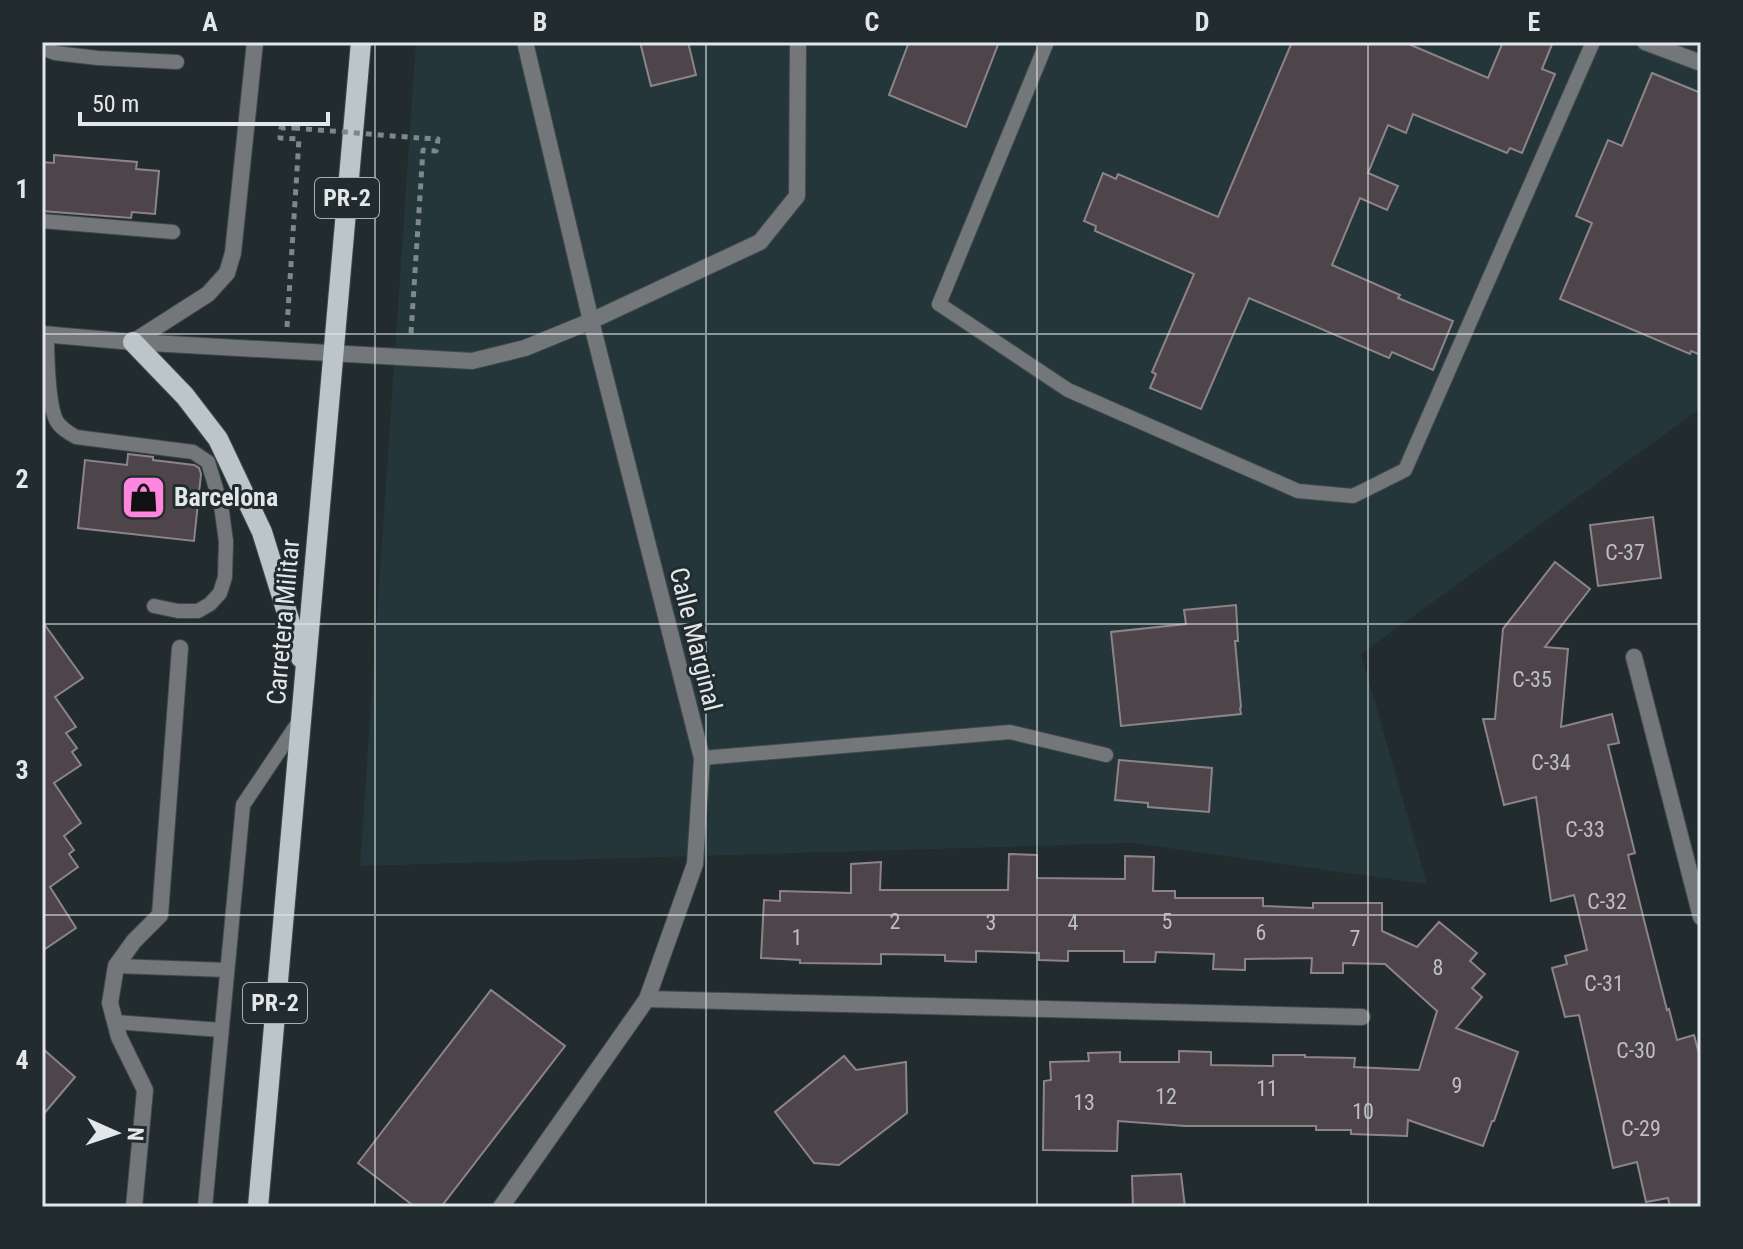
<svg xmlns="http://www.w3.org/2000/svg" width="1743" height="1249" font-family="'Roboto Condensed',sans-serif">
	<rect width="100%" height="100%" fill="#222b2e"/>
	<path fill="#25363a" d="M416 42H1701V408L1361 654 1427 884 1132 843 360 866Z"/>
	<g fill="#4d454a" stroke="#8d848a" stroke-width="2">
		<path d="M640 42H688L696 75 651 86Z"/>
		<path d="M909 42H999L966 127 889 95Z"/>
		<path d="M1292 42H1404L1488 78 1503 42H1553L1542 69 1555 74 1522 153 1510 148 1507 153 1413 114 1406 133 1388 125 1368 173 1398 186 1387 210 1360 198 1332 265 1400 295 1398 298 1453 321 1433 370 1392 352 1389 358 1249 298 1201 409 1150 388 1156 374 1152 372 1194 274 1095 231 1096 226 1084 221 1103 173 1116 179 1118 174 1218 217Z"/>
		<path d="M1652 73 1701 93V355L1691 351 1690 354 1560 299 1592 223 1576 216 1608 140 1622 146Z"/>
		<path d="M54 155 137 162 136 169 159 171 155 214 132 212 131 218 42 211V162L54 163Z"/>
		<path d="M128 454 153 457V460L194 465 199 468 201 474 194 541 78 528 85 460 127 465Z"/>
		<path d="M1653 517 1661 578 1598 586 1590 525Z"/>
		<path d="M1555 562 1590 589 1545 647 1568 649 1561 727 1612 714 1619 743 1608 745 1635 853 1628 855 1645 924 1667 1010 1669 1009 1677 1040 1694 1035 1701 1061V1207H1670L1668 1198 1646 1202 1637 1162 1613 1168 1579 1015 1565 1017 1552 968 1567 964 1565 956 1587 950 1574 895 1551 901 1536 797 1504 805 1483 719H1495L1503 629Z"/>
		<path d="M1236 605 1238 641H1235L1241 707 1240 708 1241 714 1121 726 1111 632 1186 624 1184 610Z"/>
		<path d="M42 621 83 678 55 697 76 727 66 733 77 748 72 752 81 765 54 783 81 823 64 836 74 850 69 854 78 867 50 887 76 928 42 951Z"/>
		<path d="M1119 760 1212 768 1209 812 1148 807V803L1115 800Z"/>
		<path d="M1009 854 1037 855V878L1125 879V856L1154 857 1153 891H1175V898H1263V906L1313 908V903H1382V931L1417 947 1439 922 1477 953 1470 961 1485 974 1472 988 1482 997 1456 1028 1518 1052 1494 1121H1492L1483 1146 1408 1120 1407 1136 1351 1134V1130H1316V1126H1185L1118 1121 1117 1151 1043 1150 1044 1081 1051 1080 1050 1062 1089 1061 1088 1053 1120 1052V1062H1179V1051L1211 1052V1065L1273 1066V1055H1305V1057L1355 1058 1354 1067 1419 1070 1437 1011 1385 964 1343 963V973H1311L1312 958 1245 959V970L1213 969 1214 954 1156 952 1155 962H1124V951H1068V961L1039 960V953L976 951V962L945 961V955L881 954V964L800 963V960L761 958 764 900 780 901V891L851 893V864L881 862 880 890H1008Z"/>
		<path d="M491 990 565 1046 441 1207H415L358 1163Z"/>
		<path d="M42 1048 75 1077 42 1116Z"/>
		<path d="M844 1056 856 1070 906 1062 907 1113 839 1165 814 1163 775 1112Z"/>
		<path d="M1181 1174 1185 1207 1133 1206 1132 1176Z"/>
	</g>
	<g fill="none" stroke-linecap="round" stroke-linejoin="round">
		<defs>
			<g id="lane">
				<path d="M1047 42 939 304 1068 390 1298 491 1353 496 1405 470 1593 42"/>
				<path d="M42 48 55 53 98 58 177 62"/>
				<path d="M42 221 173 232"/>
				<path d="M47 334C47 354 48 403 56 420 60 428 69 433 76 437L193 452 208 462 221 505 226 541 225 577 220 593 210 604 198 611H178L154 606"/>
				<path d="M702 758 1010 732 1106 755"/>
				<path d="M116 966 227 970"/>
				<path d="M115 1022 221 1030"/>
				<path d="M205 1207 243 805 300 720"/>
			</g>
			<g id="street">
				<path d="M1645 42 1701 63"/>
				<path d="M42 334 133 342 472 361 525 348 591 321 760 242 797 196 798 42"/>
				<path d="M133 342 208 294 227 273 233 253 255 42"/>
				<path d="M1634 657 1701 917"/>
				<path d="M647 999 1362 1017"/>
				<path d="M134 1207 145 1090 119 1037 110 1003 116 966 134 941 160 915 180 648"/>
				<path d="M501 1207 647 999 695 864 702 758 591 321 525 42"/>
			</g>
			<g id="primary">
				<path d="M133 342 185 396 218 439 262 532 301 658"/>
				<path d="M258 1207 361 42"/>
			</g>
		</defs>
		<use href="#lane" stroke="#41494c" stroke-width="16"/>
		<use href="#street" stroke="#41494c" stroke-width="18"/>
		<use href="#primary" stroke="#41494c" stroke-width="22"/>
		<g stroke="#7f8789" stroke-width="5" stroke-dasharray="6 6" stroke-linecap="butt">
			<path d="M287 327 299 139 280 138 281 128H294"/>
			<path d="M411 333 423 150 436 151 438 139 419 138"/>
		</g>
		<use href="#lane" stroke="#737779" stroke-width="14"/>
		<use href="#street" stroke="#737779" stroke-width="16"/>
		<use href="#primary" stroke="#bcc6c9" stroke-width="20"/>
		<path stroke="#7f8789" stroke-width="5" stroke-dasharray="6 6" stroke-linecap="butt" d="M294 128 419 138"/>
	</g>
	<path fill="none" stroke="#e2e8e9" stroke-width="2" stroke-opacity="0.55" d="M375 42V1207M706 42V1207M1037 42V1207M1368 42V1207M42 334H1701M42 624H1701M42 915H1701"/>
	<defs>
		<symbol id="shop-square" viewBox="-11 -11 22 22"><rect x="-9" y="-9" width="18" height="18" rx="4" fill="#ff85de" stroke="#222b2e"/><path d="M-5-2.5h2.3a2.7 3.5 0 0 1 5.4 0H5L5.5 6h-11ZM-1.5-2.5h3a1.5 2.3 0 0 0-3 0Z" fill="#111"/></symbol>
	</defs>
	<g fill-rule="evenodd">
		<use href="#shop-square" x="118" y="472" width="51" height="51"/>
	</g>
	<g text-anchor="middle" stroke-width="6" stroke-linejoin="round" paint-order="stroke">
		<g font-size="22" fill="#bdbfc1">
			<text x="1625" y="560">C-37</text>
			<text x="1532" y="687">C-35</text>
			<text x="1551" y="770">C-34</text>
			<text x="1585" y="837">C-33</text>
			<text x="1607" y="909">C-32</text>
			<text x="895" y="929">2</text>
			<text x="1167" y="929">5</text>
			<text x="991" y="930">3</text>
			<text x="1073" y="930">4</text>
			<text x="1261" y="940">6</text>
			<text x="797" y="945">1</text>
			<text x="1355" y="946">7</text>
			<text x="1438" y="975">8</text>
			<text x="1604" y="991">C-31</text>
			<text x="1636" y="1058">C-30</text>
			<text x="1457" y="1093">9</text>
			<text x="1267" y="1096">11</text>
			<text x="1166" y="1104">12</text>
			<text x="1084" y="1110">13</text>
			<text x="1363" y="1119">10</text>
			<text x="1641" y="1136">C-29</text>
		</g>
		<g fill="#222b2e" stroke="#a8afb1" stroke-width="2">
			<rect x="315" y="178" width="64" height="40" rx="6"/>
			<rect x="243" y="983" width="64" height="40" rx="6"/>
		</g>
		<g font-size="24" font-weight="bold" fill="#e2e8e9">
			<text x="347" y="206">PR-2</text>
			<text x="275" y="1011">PR-2</text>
		</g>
		<g font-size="26" font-weight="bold" fill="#e2e8e9" stroke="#222b2e" text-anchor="start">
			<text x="174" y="506">Barcelona</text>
		</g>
		<g font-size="26" fill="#e2e8e9" stroke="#222b2e">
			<text transform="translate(283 622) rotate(-85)" y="9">Carretera Militar</text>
			<text transform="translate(696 639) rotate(76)" y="9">Calle Marginal</text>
		</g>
	</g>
	<rect width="1743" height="1249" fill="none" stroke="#222b2e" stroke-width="88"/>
	<g transform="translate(116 1133) rotate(93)" stroke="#222b2e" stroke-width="6" paint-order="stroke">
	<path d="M0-6L14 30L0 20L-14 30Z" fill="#e2e8e9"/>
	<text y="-12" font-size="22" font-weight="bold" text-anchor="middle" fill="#e2e8e9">N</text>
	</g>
	<path d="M80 112v12h248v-12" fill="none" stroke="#e2e8e9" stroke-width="4"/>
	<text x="92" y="112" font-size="24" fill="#e2e8e9" stroke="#222b2e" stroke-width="6" paint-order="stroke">50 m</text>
	<rect x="44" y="44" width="1655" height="1161" fill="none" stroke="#e2e8e9" stroke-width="3"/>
	<g font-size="26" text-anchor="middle" font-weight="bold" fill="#e2e8e9">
		<text x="210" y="31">A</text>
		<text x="540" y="31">B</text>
		<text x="872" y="31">C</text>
		<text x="1202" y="31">D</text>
		<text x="1534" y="31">E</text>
		<text x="22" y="198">1</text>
		<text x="22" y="488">2</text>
		<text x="22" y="779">3</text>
		<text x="22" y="1069">4</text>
	</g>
</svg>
